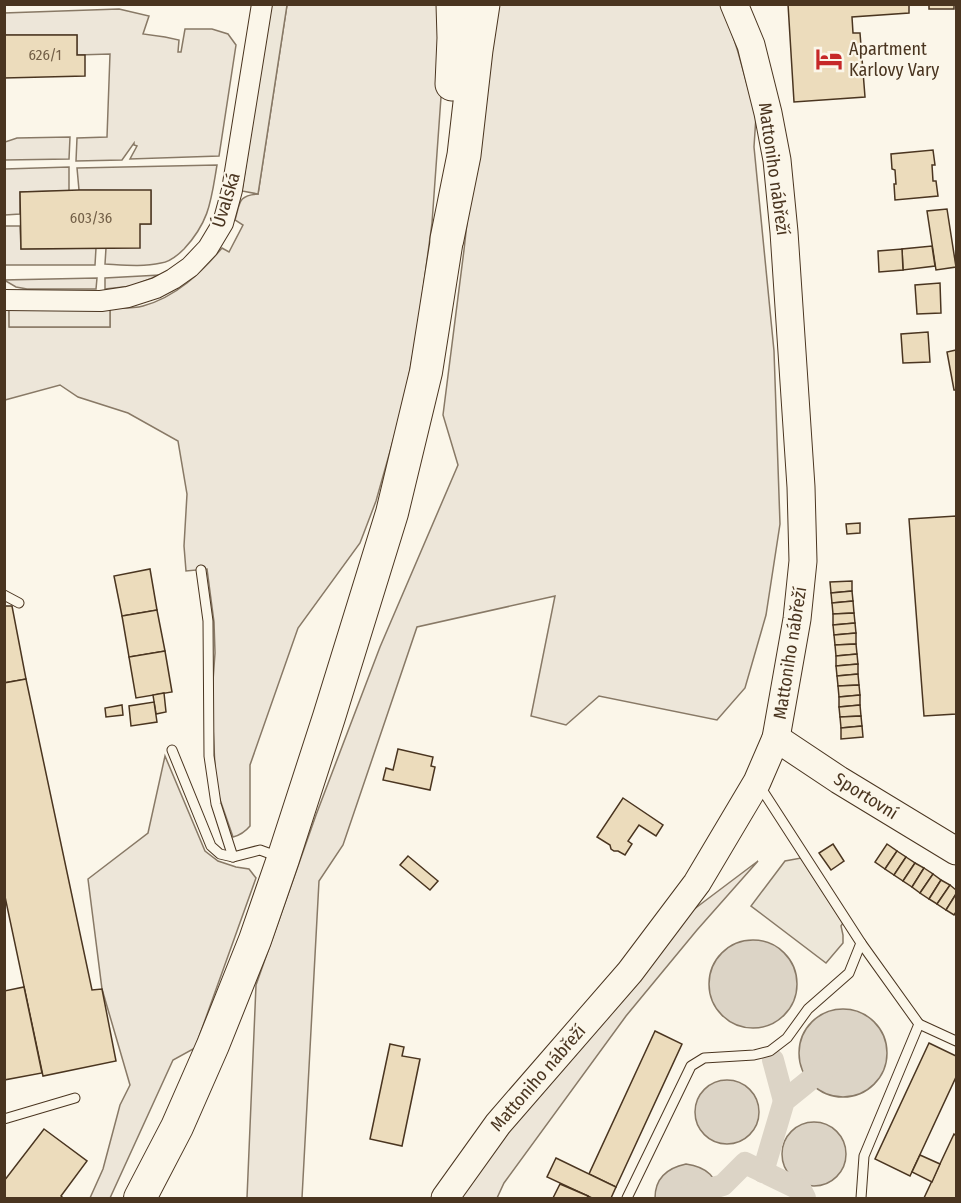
<svg xmlns="http://www.w3.org/2000/svg" width="961" height="1203" font-family="'Fira Sans Condensed',sans-serif">
	<rect width="100%" height="100%" fill="#fbf6e9"/>
	<g fill="#ede6d9" stroke="#887966" stroke-width="1.5">
		<path d="M287 5H442V83L432 223 418 327 404 402 376 501 360 543 298 628 250 765V826C245 832 241 835 233 837L216 788 213 726V681L215 653 214 622 207 569 186 571 184 546 187 494 178 441 128 413 78 397 60 385 5 400V308H9L10 327H110V308C121 308 132 309 143 306 176 297 201 273 222 248L229 252 243 225 235 220C240 203 238 195 258 194Z"/>
		<path d="M491 5H723L738 52 756 116 754 147 774 351 780 524 766 615 745 688 717 720 599 696 566 725 531 716 555 596 417 627 343 845 319 881 302 1198H247L256 985 316 815 380 647 458 465 443 415 464 250Z"/>
		<path d="M119 9 149 16 143 34 165 37 179 40 178 52H181L185 29H212L228 34 236 45 219 156 130 159 137 146 134 145V143L122 160 76 161 77 138 107 137 110 54 77 55V35H5L4 13Z"/>
		<path d="M70 137 69 159 5 160V142L17 138Z"/>
		<path d="M217 165C211 200 210 221 184 249 178 255 170 262 161 263 143 267 124 265 105 264L106 248 140 224H151V191L79 190 77 168Z"/>
		<path d="M69 167V191L20 192V214L5 215V169Z"/>
		<path d="M4 226H20L21 249 96 248 95 265H5Z"/>
		<path d="M160 275 132 286 105 289V278Z"/>
		<path d="M97 278 96 289H27L16 287 4 280Z"/>
		<path d="M165 756 205 851 218 861 236 867 249 869 256 878 195 1048 173 1060 110 1198H90L103 1169 120 1105 130 1085 102 989 88 879 148 833Z"/>
		<path d="M758 861 697 930 626 1016 504 1183 497 1198H461L473 1179 533 1100 689 913Z"/>
	</g>
	<g fill="#ede7d9" stroke="#887966" stroke-width="1.5">
		<path d="M270 5H287L258 194 242 191Z"/>
		<rect x="9" y="308" width="101" height="19"/>
		<path d="M801 858 843 923 841 926 843 935V943L826 963 751 906 785 861Z"/>
	</g>
	<g fill="#dcd4c6" stroke="#887966" stroke-width="1.5">
		<circle cx="753" cy="984" r="44"/>
		<circle cx="843" cy="1053" r="44"/>
		<circle cx="727" cy="1112" r="32"/>
		<circle cx="814" cy="1154" r="32"/>
		<path d="M686 1164C707 1167 718 1177 719 1198H655C655 1178 667 1168 686 1164Z"/>
	</g>
	<g fill="none" stroke-linecap="round" stroke-linejoin="round">
		<g stroke="#dcd4c6" stroke-width="22">
			<path d="M773 1060 784 1101"/>
			<path d="M763 1172 784 1101 831 1063"/>
			<path d="M689 1195 723 1185 745 1163 801 1190 805 1198"/>
		</g>
	</g>
	<g fill="#ecdcbc" stroke="#4a3520" stroke-width="1.5">
		<path d="M788 4H909V13L852 17 853 33H860L865 97 794 102Z"/>
		<rect x="929" y="4" width="25" height="5"/>
		<path d="M4 35H77V55H85V76L4 78Z"/>
		<path d="M933 150 935 165H932L933 181H936L938 196 895 200 894 184H896L895 170 892 169 891 154Z"/>
		<path d="M79 190H151V224H140V248L21 249 20 192Z"/>
		<path d="M947 209 956 267 936 270 927 211Z"/>
		<path d="M932 246 935 266 903 270 902 249Z"/>
		<path d="M902 249 903 270 879 272 878 251Z"/>
		<path d="M940 283 941 313 917 314 915 285Z"/>
		<path d="M928 332 930 362 903 363 901 334Z"/>
		<path d="M956 350V390H954L947 352Z"/>
		<path d="M956 516V714L924 716 909 519Z"/>
		<path d="M860 523V533L847 534 846 524Z"/>
		<path d="M150 569 157 610 122 616 114 576Z"/>
		<path d="M852 581V591L831 593 830 582Z"/>
		<path d="M852 591 853 601 832 603 831 593Z"/>
		<path d="M853 601 854 613 833 614 832 603Z"/>
		<path d="M4 606H12L26 679 4 683Z"/>
		<path d="M157 610 165 651 129 657 122 616Z"/>
		<path d="M854 613 855 623 833 625V614Z"/>
		<path d="M855 623 856 633 834 635 833 625Z"/>
		<path d="M856 633V644L835 645 834 635Z"/>
		<path d="M856 644 857 654 836 656 835 645Z"/>
		<path d="M165 651 172 692 136 698 129 657Z"/>
		<path d="M857 654 858 664 836 666V656Z"/>
		<path d="M858 664V674L837 676 836 666Z"/>
		<path d="M858 674 859 685 838 686 837 676Z"/>
		<path d="M26 679 92 990 102 989 116 1061 43 1076 4 892V683Z"/>
		<path d="M859 685 860 695 839 697 838 686Z"/>
		<path d="M164 693 166 712 156 714 153 695Z"/>
		<path d="M860 695V705L839 707V697Z"/>
		<path d="M154 702 157 722 131 726 129 706Z"/>
		<path d="M122 705 123 715 106 717 105 708Z"/>
		<path d="M860 705 861 716 840 717 839 707Z"/>
		<path d="M861 716 862 726 841 728 840 717Z"/>
		<path d="M862 726 863 737 841 739V728Z"/>
		<path d="M398 749 433 757 431 766 435 767 430 790 383 780 386 768 393 770Z"/>
		<path d="M623 798 663 825 656 836 639 825 628 841 632 844 625 855 618 851H614L611 849 610 845 597 837Z"/>
		<path d="M833 844 844 861 831 870 819 853Z"/>
		<path d="M887 844 897 851 885 869 875 862Z"/>
		<path d="M897 851 906 857 894 875 885 869Z"/>
		<path d="M408 856 438 881 430 890 400 865Z"/>
		<path d="M906 857 915 863 903 881 894 875Z"/>
		<path d="M915 863 924 868 912 887 903 881Z"/>
		<path d="M924 868 933 874 920 893 912 887Z"/>
		<path d="M933 874 941 880 929 899 920 893Z"/>
		<path d="M941 880 950 885 937 904 929 899Z"/>
		<path d="M950 885 956 890V894L946 910 937 904Z"/>
		<path d="M956 894V912L954 915 946 910Z"/>
		<path d="M24 987 42 1073 4 1080V991Z"/>
		<path d="M655 1031 682 1044 616 1187 589 1174Z"/>
		<path d="M929 1043 956 1056V1077L910 1176 875 1159Z"/>
		<path d="M390 1044 404 1047 402 1056 420 1059 402 1146 370 1139Z"/>
		<path d="M44 1129 87 1161 61 1196 63 1198H4V1181Z"/>
		<path d="M954 1134 956 1136V1198H924Z"/>
		<path d="M920 1155 940 1164 932 1182 912 1172Z"/>
		<path d="M556 1158 616 1187 611 1198H592L547 1177Z"/>
		<path d="M560 1184 588 1196 587 1198H553Z"/>
	</g>
	<g fill="none" stroke-linecap="round" stroke-linejoin="round">
		<defs>
			<g id="lane">
				<path d="M201 570 208 621 209 756 216 804 233 857"/>
				<path d="M4 595 19 603"/>
				<path d="M172 750 211 846 220 854 233 857 260 850 279 857"/>
				<path d="M861 943 919 1024 864 1156 861 1198"/>
				<path d="M919 1024 956 1041"/>
				<path d="M4 1119 75 1098"/>
				<path d="M627 1198 691 1066 704 1058 754 1055 770 1051 787 1038 808 1009 849 973 861 943 759 785"/>
			</g>
			<path id="street" d="M4 300 101 301 128 297 156 288 173 279 190 267 208 248 223 223 232 190 262 4"/>
			<g id="secondary">
				<path d="M776 738 839 780 956 851"/>
				<path d="M445 1198 498 1124 630 972 697 883 757 782 776 738 797 619 803 561 801 487 784 232 777 160 768 113 751 45 734 4"/>
			</g>
			<path id="primary" d="M140 1198 177 1127 213 1045 255 940 283 859 329 717 392 513 426 372 447 239"/>
			<g id="highway">
				<path d="M452 84 454 38 453 4"/>
				<path d="M447 239 464 155 476 50 483 4"/>
			</g>
		</defs>
		<use href="#lane" stroke="#4a3520" stroke-width="11"/>
		<use href="#street" stroke="#4a3520" stroke-width="22"/>
		<use href="#secondary" stroke="#4a3520" stroke-width="29"/>
		<use href="#primary" stroke="#4a3520" stroke-width="34"/>
		<use href="#highway" stroke="#4a3520" stroke-width="35"/>
		<use href="#lane" stroke="#fbf6e9" stroke-width="9"/>
		<use href="#street" stroke="#fbf6e9" stroke-width="20"/>
		<use href="#secondary" stroke="#fbf6e9" stroke-width="27"/>
		<use href="#primary" stroke="#fbf6e9" stroke-width="32"/>
		<use href="#highway" stroke="#fbf6e9" stroke-width="33"/>
	</g>
	<defs>
		<symbol id="hotel-bare" viewBox="-9 -9 18 18"><path d="M-6-4.5h1.5V1H6V5H4.5V3h-9V5H-6ZM-4 0a1.8 1.8 0 1 1 3.6 0ZM.5 0V-2.5h3Q6-2.5 6 0Z" fill="#c62828" stroke="#fbf6e9" stroke-width="2.5" paint-order="stroke"/></symbol>
	</defs>
	<g fill-rule="evenodd">
		<use href="#hotel-bare" x="810" y="40" width="38" height="38"/>
	</g>
	<g text-anchor="middle" stroke-width="4.5" stroke-linejoin="round" paint-order="stroke">
		<g font-size="15" fill="#725f47">
			<text x="45" y="60">626/1</text>
			<text x="91" y="223">603/36</text>
		</g>
		<g font-size="18" fill="#4a3520" stroke="#fbf6e9" text-anchor="start">
			<text x="849" y="55">Apartment<tspan x="849" dy="21">Karlovy Vary</tspan></text>
		</g>
		<g font-size="18" fill="#4a3520" stroke="#fbf6e9">
			<text transform="translate(774 169) rotate(82)" y="6">Mattoniho nábřeží</text>
			<text transform="translate(226 200) rotate(-73)" y="6">Úvalská</text>
			<text transform="translate(790 653) rotate(-81)" y="6">Mattoniho nábřeží</text>
			<text transform="translate(866 796) rotate(32)" y="6">Sportovní</text>
			<text transform="translate(538 1078) rotate(-49)" y="6">Mattoniho nábřeží</text>
		</g>
	</g>
	<rect width="961" height="1203" fill="none" stroke="#4a3520" stroke-width="12"/>
</svg>
